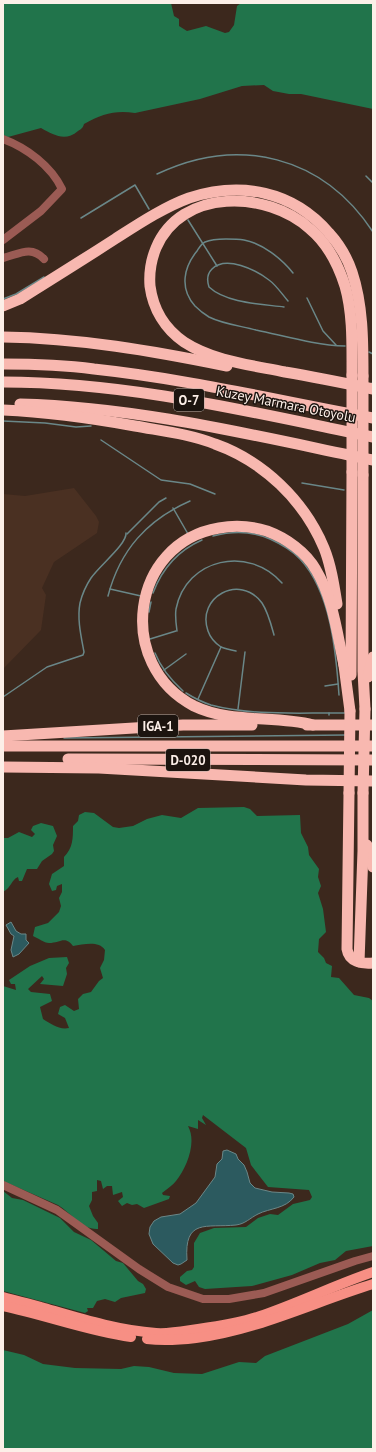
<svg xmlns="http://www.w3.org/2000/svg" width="376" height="1452" font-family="'PT Sans',sans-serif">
	<rect width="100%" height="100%" fill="#3c281d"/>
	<path fill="#4a3022" d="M74 488 96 516 99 522 97 533 54 562 42 588 46 595 41 630 3 669V494L25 496Z"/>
	<g fill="#21744b">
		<path d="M3 3H171L174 16 179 19V26L187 31 206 26 225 33 229 32 234 25 237 6 241 3H373V109L301 94H289L273 91 264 85 242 86 200 99 135 113C115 110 102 114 84 124 83 128 81 129 78 131 65 142 54 135 41 128L8 137 3 135Z"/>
		<path d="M244 807 250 809 257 816 300 815 301 833 308 847 309 855 319 869 318 877 321 886 318 893 323 909 326 932 319 939 318 952 324 958 326 963 332 966 331 977 339 978 354 995 369 998 373 1001V1246L346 1251 335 1260 320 1263 292 1275 252 1286 205 1289 199 1287 195 1281 186 1285 180 1281V1277L187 1271 192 1270 194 1267V1243L200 1233 214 1228 246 1227 258 1218 270 1214 278 1215 293 1204 310 1200 312 1197 309 1190 268 1187 251 1165 246 1148 203 1115 202 1118 206 1125 198 1120V1129L188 1126C197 1142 187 1167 176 1181 173 1185 167 1189 162 1193L163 1195 170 1196 169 1199 144 1208 137 1204 132 1205 127 1203 122 1206 118 1201 123 1197 122 1192 113 1195 112 1186H107L103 1189 101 1181 97 1180V1191L92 1192V1200L89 1206 93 1216 98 1223V1229C82 1230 70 1212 58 1205L3 1181V986L16 990 15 984H11L9 980 30 966 49 958 67 957 69 963 66 968 67 974 63 986 40 984 44 979 42 976 28 989 31 992 50 994 52 1001 40 1007 43 1019C51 1024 59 1030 69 1028L65 1018 58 1014 60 1007 65 1005 74 1011 79 1009 78 999 83 994 91 992 99 981 103 978 100 968 104 960 105 950C98 940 83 945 73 946 65 935 60 943 49 943 44 943 38 938 33 936L35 927 48 923 59 912 61 906 59 898 62 892V884L57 886 56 890 52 891 49 884 52 874 64 866V857C73 848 73 838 73 826L78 821 79 815 85 812 94 813 113 827 119 828 133 826 147 819 162 815 181 818 198 808Z"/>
		<path d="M41 823 53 826 57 836 53 845 54 851 52 854 42 861 37 869H27L22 881H19L18 877C11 880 12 887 3 892V838H8L19 832 32 837 35 834 31 830 33 826Z"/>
		<path d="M3 1191 12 1198 23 1200 60 1218 74 1232 91 1240 116 1261 123 1263 138 1281 143 1284 146 1289 145 1293 121 1298 115 1302 105 1299 97 1301 93 1308H87L88 1311 85 1313 3 1291Z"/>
		<path d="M373 1310V1449H3V1350L24 1355 43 1364 75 1368 121 1369 134 1366 149 1367 174 1373 202 1374 239 1362 256 1363 265 1356 348 1324Z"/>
	</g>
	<g fill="#2c5a5f" stroke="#6a8788">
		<path d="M11 922 16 931 21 934H26V940L29 943 19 954 13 957 11 950 14 936 11 934 6 925Z"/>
		<path d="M227 1150 236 1154 238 1159 244 1165 247 1172 250 1183 255 1188 272 1192 289 1193 293 1194 294 1197C285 1209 270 1208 258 1214 250 1218 245 1224 236 1225 206 1228 184 1218 187 1260L181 1264 178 1265 173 1263 153 1244 149 1234 150 1227 154 1221 161 1217 180 1214 196 1203 215 1177 217 1164 222 1159 223 1151Z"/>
	</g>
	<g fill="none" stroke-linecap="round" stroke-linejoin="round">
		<g stroke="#6a8788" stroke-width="1.5">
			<path d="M157 174C239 135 323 156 373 232"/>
			<path d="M366 176 373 183"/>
			<path d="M81 218 135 185 149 209"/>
			<path d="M188 220 217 266"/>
			<path d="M293 273C282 259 262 243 244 240 238 239 232 239 226 239 218 239 212 239 205 242 201 244 199 248 197 251 184 267 179 288 195 306 199 310 204 314 209 317 223 324 241 326 256 330 285 336 315 345 345 346"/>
			<path d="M307 298 323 331 336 345"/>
			<path d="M3 299 16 294 44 277"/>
			<path d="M284 307C261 304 226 303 209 287 207 281 207 274 212 269 226 255 256 270 269 280 276 285 282 294 288 301"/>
			<path d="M369 352 373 354"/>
			<path d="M372 383H373"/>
			<path d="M3 421 45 423 76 427 91 426"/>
			<path d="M101 440 161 480 190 484 215 494"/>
			<path d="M302 483 344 490"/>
			<path d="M173 508 188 534"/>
			<path d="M127 534 159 502 166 498"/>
			<path d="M213 536C232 531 252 531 270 539 281 544 292 550 300 559 331 592 336 652 339 695"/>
			<path d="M110 589 141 596"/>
			<path d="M153 593C162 569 179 550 202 540"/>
			<path d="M108 596C120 550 147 520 190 501"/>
			<path d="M149 612 151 602"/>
			<path d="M177 631C176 624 175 616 176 609 186 558 249 545 282 583"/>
			<path d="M150 639 176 631"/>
			<path d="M236 651C231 650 226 649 221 647 215 643 210 637 208 631 196 597 240 573 262 603 268 612 271 624 274 635"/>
			<path d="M155 653C161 668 171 680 183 691"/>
			<path d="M164 670 186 654"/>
			<path d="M325 686 338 684"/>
			<path d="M186 693C194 698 202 702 211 705 249 715 290 713 329 713"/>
			<path d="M3 697 47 667 83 655 84 652C81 636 77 619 80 603 82 595 87 584 91 578 99 566 127 544 126 533"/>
			<path d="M198 699 221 647"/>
			<path d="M238 709 245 652"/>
			<path d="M329 715V713H345"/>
			<path d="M64 738 346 735"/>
		</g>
		<g stroke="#9b5b54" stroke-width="8">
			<path d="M3 139C27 148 51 166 62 189L41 211 3 240"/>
			<path d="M3 258C19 254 31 245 44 259"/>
			<path d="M3 1185 57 1210 139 1269 168 1287 203 1299H229L264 1293 355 1261 373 1256"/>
		</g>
		<g stroke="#f78f84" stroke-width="10">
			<path d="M3 1297C16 1301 29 1303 41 1307 79 1318 116 1330 156 1333 170 1334 184 1331 198 1329 219 1326 240 1323 260 1316 298 1303 335 1285 373 1272"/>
			<path d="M3 1306C46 1315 88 1331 131 1337"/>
			<path d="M147 1339C163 1341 179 1340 196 1338 258 1330 314 1302 373 1284"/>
		</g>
		<g stroke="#f8b8b0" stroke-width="11">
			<path d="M3 306 20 299C52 279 84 259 115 239 137 225 164 207 189 198 241 181 293 191 329 233 339 244 347 257 352 272 363 305 363 341 363 376"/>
			<path d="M3 337C79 338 153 351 227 366"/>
			<path d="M3 364C33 364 64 365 94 369 188 379 280 401 373 418"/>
			<path d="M352 375C352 345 353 314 345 286 338 264 327 243 310 229 267 190 181 188 156 248 151 260 149 273 150 286 153 309 165 329 184 342 213 361 251 365 285 372 314 377 344 383 373 389"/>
			<path d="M3 382C128 382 251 412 373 437"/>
			<path d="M20 404C139 407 256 436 373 460"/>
			<path d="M3 410C48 412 91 418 135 426 162 431 190 434 215 444 263 461 304 500 324 548 331 565 334 585 337 604"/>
			<path d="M363 475V671L365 709"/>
			<path d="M343 658 350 711"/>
			<path d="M351 675 352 472"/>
			<path d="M368 677 373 657"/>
			<path d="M307 725H373"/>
			<path d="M313 725C275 715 231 724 194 706 115 665 130 543 219 528 235 525 251 526 267 531 286 538 306 552 316 570 333 598 337 633 344 665"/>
			<path d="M3 736 183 725H252"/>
			<path d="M3 746H373"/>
			<path d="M68 759 373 760"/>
			<path d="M3 767 99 768 306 780 373 781"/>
			<path d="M349 793 347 949C349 962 362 964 373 963"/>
			<path d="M367 845 373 867"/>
			<path d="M359 962 363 851V793"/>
		</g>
		<g stroke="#f8b8b0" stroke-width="11">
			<path d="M352 472V375"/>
			<path d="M363 475V376"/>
			<path d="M349 793 350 711"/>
			<path d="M363 793 365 709"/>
		</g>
	</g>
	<g text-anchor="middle" stroke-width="3" stroke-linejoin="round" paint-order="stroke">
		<g fill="#1c140f" stroke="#b9ada7" stroke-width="1">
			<rect x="174" y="389" width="30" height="22" rx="3"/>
			<rect x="138" y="715" width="40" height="22" rx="3"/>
			<rect x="166" y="749" width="44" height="22" rx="3"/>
		</g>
		<g font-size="13" font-weight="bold" fill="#fcefe8">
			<text x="189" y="405">O-7</text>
			<text x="158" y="731">IGA-1</text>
			<text x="188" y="765">D-020</text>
		</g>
		<g font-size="14" fill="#fcefe8" stroke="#1c140f">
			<text transform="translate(286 404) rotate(11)" y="5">Kuzey Marmara Otoyolu</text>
		</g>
	</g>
	<rect width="376" height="1452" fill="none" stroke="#fcefe8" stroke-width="8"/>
</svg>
